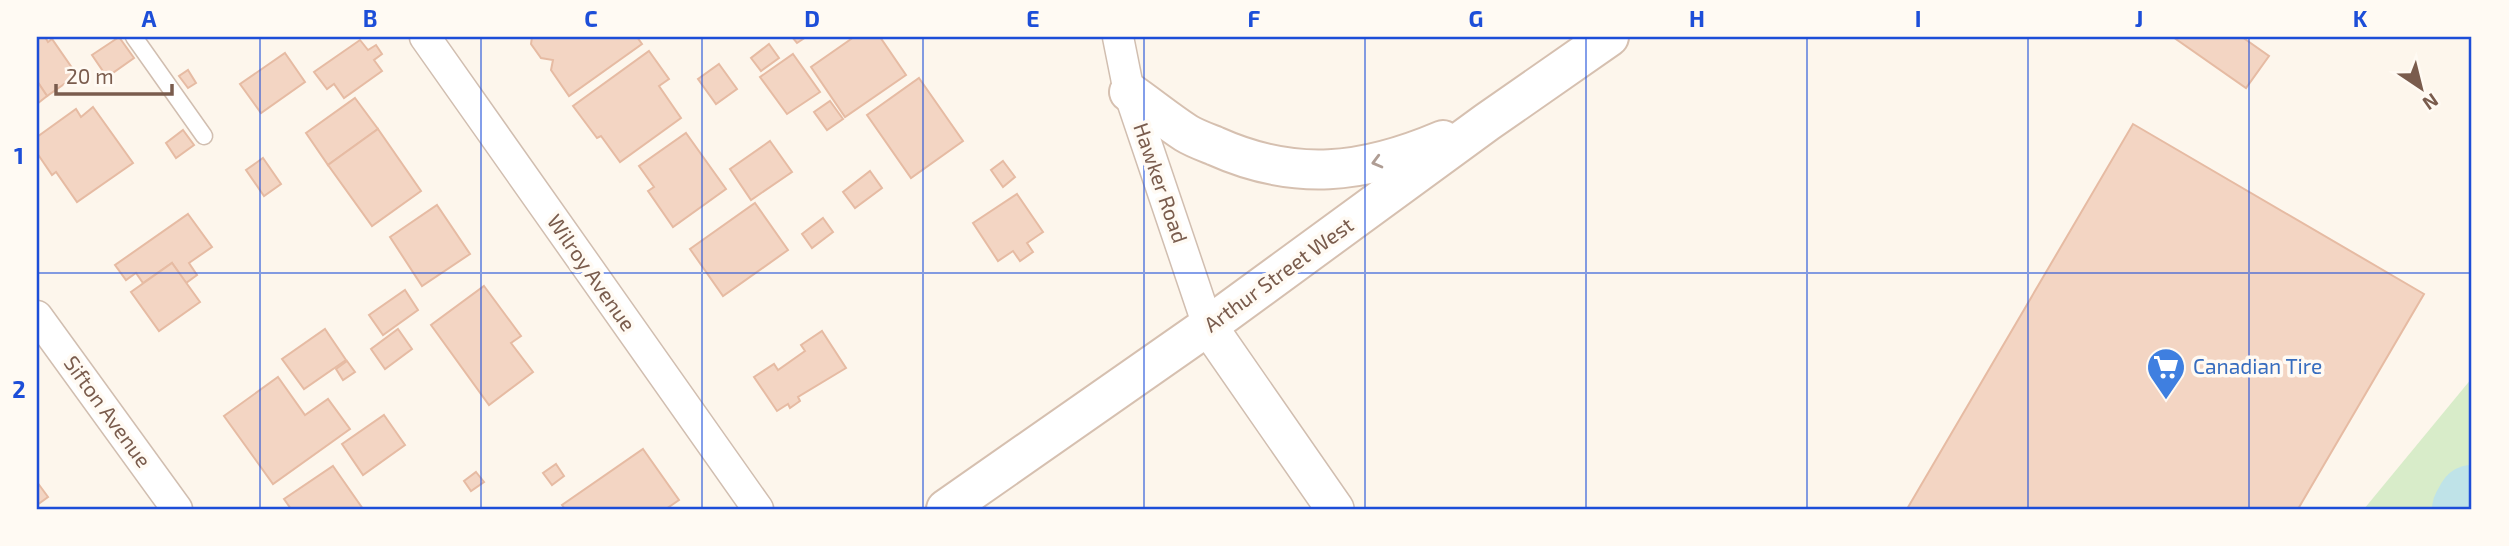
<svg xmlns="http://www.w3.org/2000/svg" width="2509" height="546" font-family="'Exo 2',sans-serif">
	<rect width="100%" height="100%" fill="#fdf6ec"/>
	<path fill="#d8ecc9" d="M2472 378V509H2364Z"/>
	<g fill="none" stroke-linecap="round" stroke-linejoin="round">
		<path stroke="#bfe3e8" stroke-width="70" d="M2467 509 2472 500"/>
	</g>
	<g fill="#f3d5c3" stroke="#e6bba3" stroke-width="2">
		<path d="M37 37H45L48 42 52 39 77 75 47 96 37 81Z"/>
		<path d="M119 37 134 58 107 77 92 55Z"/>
		<path d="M532 37H637L642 44 569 96 551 70 553 60 541 58 531 44Z"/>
		<path d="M792 37H806L797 43Z"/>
		<path d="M854 37H880L906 75 845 117 811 67Z"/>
		<path d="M2173 37H2242L2269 56 2246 88Z"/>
		<path d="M360 40 368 50 376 45 382 54 374 60 382 71 344 98 334 84 327 89 314 72Z"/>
		<path d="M769 44 779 58 761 71 751 58Z"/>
		<path d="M649 51 669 79 659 86 681 118 620 162 601 136 597 138 573 106Z"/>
		<path d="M285 53 305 82 261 113 240 84Z"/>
		<path d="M793 54 820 92 787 114 760 77Z"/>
		<path d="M719 64 737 89 716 104 698 79Z"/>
		<path d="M188 70 196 83 188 88 179 76Z"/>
		<path d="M919 78 963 141 911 178 867 115Z"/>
		<path d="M37 81 47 96 37 104Z"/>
		<path d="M355 98 378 129 328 165 306 133Z"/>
		<path d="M830 101 843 119 827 130 814 112Z"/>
		<path d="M93 107 133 163 77 202 56 172 52 175 37 153V137L76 109 81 117Z"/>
		<path d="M2133 124 2424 294 2298 509H1907Z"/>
		<path d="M378 129 421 191 372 226 328 165Z"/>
		<path d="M183 130 194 145 176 158 166 143Z"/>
		<path d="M686 133 726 189 673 227 648 191 654 187 639 166Z"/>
		<path d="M770 141 792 172 751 200 730 169Z"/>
		<path d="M263 158 281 184 264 196 246 170Z"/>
		<path d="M1003 161 1015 177 1003 187 991 170Z"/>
		<path d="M870 171 882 188 855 208 843 192Z"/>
		<path d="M1017 194 1043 232 1027 243 1033 252 1020 261 1013 251 998 261 973 223Z"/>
		<path d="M755 203 788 250 723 296 690 249Z"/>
		<path d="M437 205 470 254 422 286 390 237Z"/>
		<path d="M188 214 212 247 189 263 197 275 186 283 172 263 143 283 136 273 126 280 115 265Z"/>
		<path d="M823 218 833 232 812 248 802 234Z"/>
		<path d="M172 263 200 302 159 331 131 292Z"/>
		<path d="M484 286 521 336 511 343 533 372 489 405 431 325Z"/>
		<path d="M405 290 418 310 383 335 369 315Z"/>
		<path d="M325 329 346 360 304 389 282 359Z"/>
		<path d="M398 329 412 349 385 369 371 349Z"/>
		<path d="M822 331 846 368 798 397 800 401 790 408 788 404 777 411 754 377 774 364 778 370 805 351 801 345Z"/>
		<path d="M347 361 355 372 343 380 336 369Z"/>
		<path d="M278 377 305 415 328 399 350 429 273 484 224 416Z"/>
		<path d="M384 415 405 445 363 475 342 444Z"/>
		<path d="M643 449 679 500 666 509H565L562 505Z"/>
		<path d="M556 464 564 476 552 485 543 473Z"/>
		<path d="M333 466 363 509H291L284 499Z"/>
		<path d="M476 472 484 482 471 491 464 481Z"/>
		<path d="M37 482 48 497 37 505Z"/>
	</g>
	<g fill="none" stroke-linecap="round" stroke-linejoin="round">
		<defs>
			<path id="service" d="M134 37 204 136"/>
			<g id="minor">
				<path d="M425 37 758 509"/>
				<path d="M1118 37 1129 92 1208 326"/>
				<path d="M37 316 177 509"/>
			</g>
			<path id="tertiary" d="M1208 326 1335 509"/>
			<g id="secondary">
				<path d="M1129 92C1148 105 1166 120 1186 133 1194 138 1205 142 1215 146 1295 182 1363 174 1443 140"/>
				<path d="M946 509 1208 326 1487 122 1609 37"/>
			</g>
		</defs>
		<use href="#service" stroke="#d1beb0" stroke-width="19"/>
		<use href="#minor" stroke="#d1beb0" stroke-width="33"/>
		<use href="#tertiary" stroke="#d1beb0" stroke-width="40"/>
		<use href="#secondary" stroke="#d6c0b0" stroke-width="42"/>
		<use href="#service" stroke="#fff" stroke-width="16"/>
		<use href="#minor" stroke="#fff" stroke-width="30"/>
		<use href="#tertiary" stroke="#fff" stroke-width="37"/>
		<use href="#secondary" stroke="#fff" stroke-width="38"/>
	</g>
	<defs><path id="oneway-chevron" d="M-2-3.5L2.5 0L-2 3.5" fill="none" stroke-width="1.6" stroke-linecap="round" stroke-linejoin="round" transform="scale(1.75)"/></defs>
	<use stroke="#af9d94" href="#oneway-chevron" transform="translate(1377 162) rotate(165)"/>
	<path fill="none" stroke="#1d4ed8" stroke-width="2" stroke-opacity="0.55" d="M260 37V509M481 37V509M702 37V509M923 37V509M1144 37V509M1365 37V509M1586 37V509M1807 37V509M2028 37V509M2249 37V509M37 273H2472"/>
	<defs>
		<symbol id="supermarket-pin" viewBox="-11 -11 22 30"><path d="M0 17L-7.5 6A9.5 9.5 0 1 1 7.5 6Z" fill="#3f7fe0" stroke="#fffaf3"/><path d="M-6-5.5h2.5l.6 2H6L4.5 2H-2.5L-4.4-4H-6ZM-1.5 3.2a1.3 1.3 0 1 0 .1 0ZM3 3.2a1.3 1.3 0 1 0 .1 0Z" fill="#fff"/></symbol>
	</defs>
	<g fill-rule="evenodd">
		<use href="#supermarket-pin" x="2144" y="345" width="44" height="60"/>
	</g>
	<g text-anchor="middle" stroke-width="7" stroke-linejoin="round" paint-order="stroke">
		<g font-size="21" fill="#7a5c4d" stroke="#fffaf3">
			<text transform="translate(1160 183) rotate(71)" y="7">Hawker Road</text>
			<text transform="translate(591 273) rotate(55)" y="7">Wilroy Avenue</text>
			<text transform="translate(1279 275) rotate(-36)" y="7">Arthur Street West</text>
			<text transform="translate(107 412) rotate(54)" y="7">Sifton Avenue</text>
		</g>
		<g font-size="21" fill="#366cbe" stroke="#fffaf3" text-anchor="start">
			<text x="2193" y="374">Canadian Tire</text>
		</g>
	</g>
	<rect width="2509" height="546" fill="none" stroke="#fffaf3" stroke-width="77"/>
	<g transform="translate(2421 88) rotate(145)" stroke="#fffaf3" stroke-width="5" paint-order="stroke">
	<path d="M0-5L12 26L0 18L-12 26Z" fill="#7a5c4d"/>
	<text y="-10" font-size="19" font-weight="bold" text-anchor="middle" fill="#7a5c4d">N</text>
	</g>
	<path d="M56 84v10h116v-10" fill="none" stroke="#7a5c4d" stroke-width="3.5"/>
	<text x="66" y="84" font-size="21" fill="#7a5c4d" stroke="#fffaf3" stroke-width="5" paint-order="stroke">20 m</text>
	<rect x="38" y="38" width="2432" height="470" fill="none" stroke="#1d4ed8" stroke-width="2.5"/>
	<g font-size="23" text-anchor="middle" font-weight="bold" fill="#1d4ed8">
		<text x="149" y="27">A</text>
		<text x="370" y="27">B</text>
		<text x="591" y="27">C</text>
		<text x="812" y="27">D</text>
		<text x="1033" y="27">E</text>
		<text x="1254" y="27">F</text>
		<text x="1476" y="27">G</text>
		<text x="1697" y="27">H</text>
		<text x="1918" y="27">I</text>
		<text x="2139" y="27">J</text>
		<text x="2360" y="27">K</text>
		<text x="19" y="164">1</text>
		<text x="19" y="398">2</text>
	</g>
</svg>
